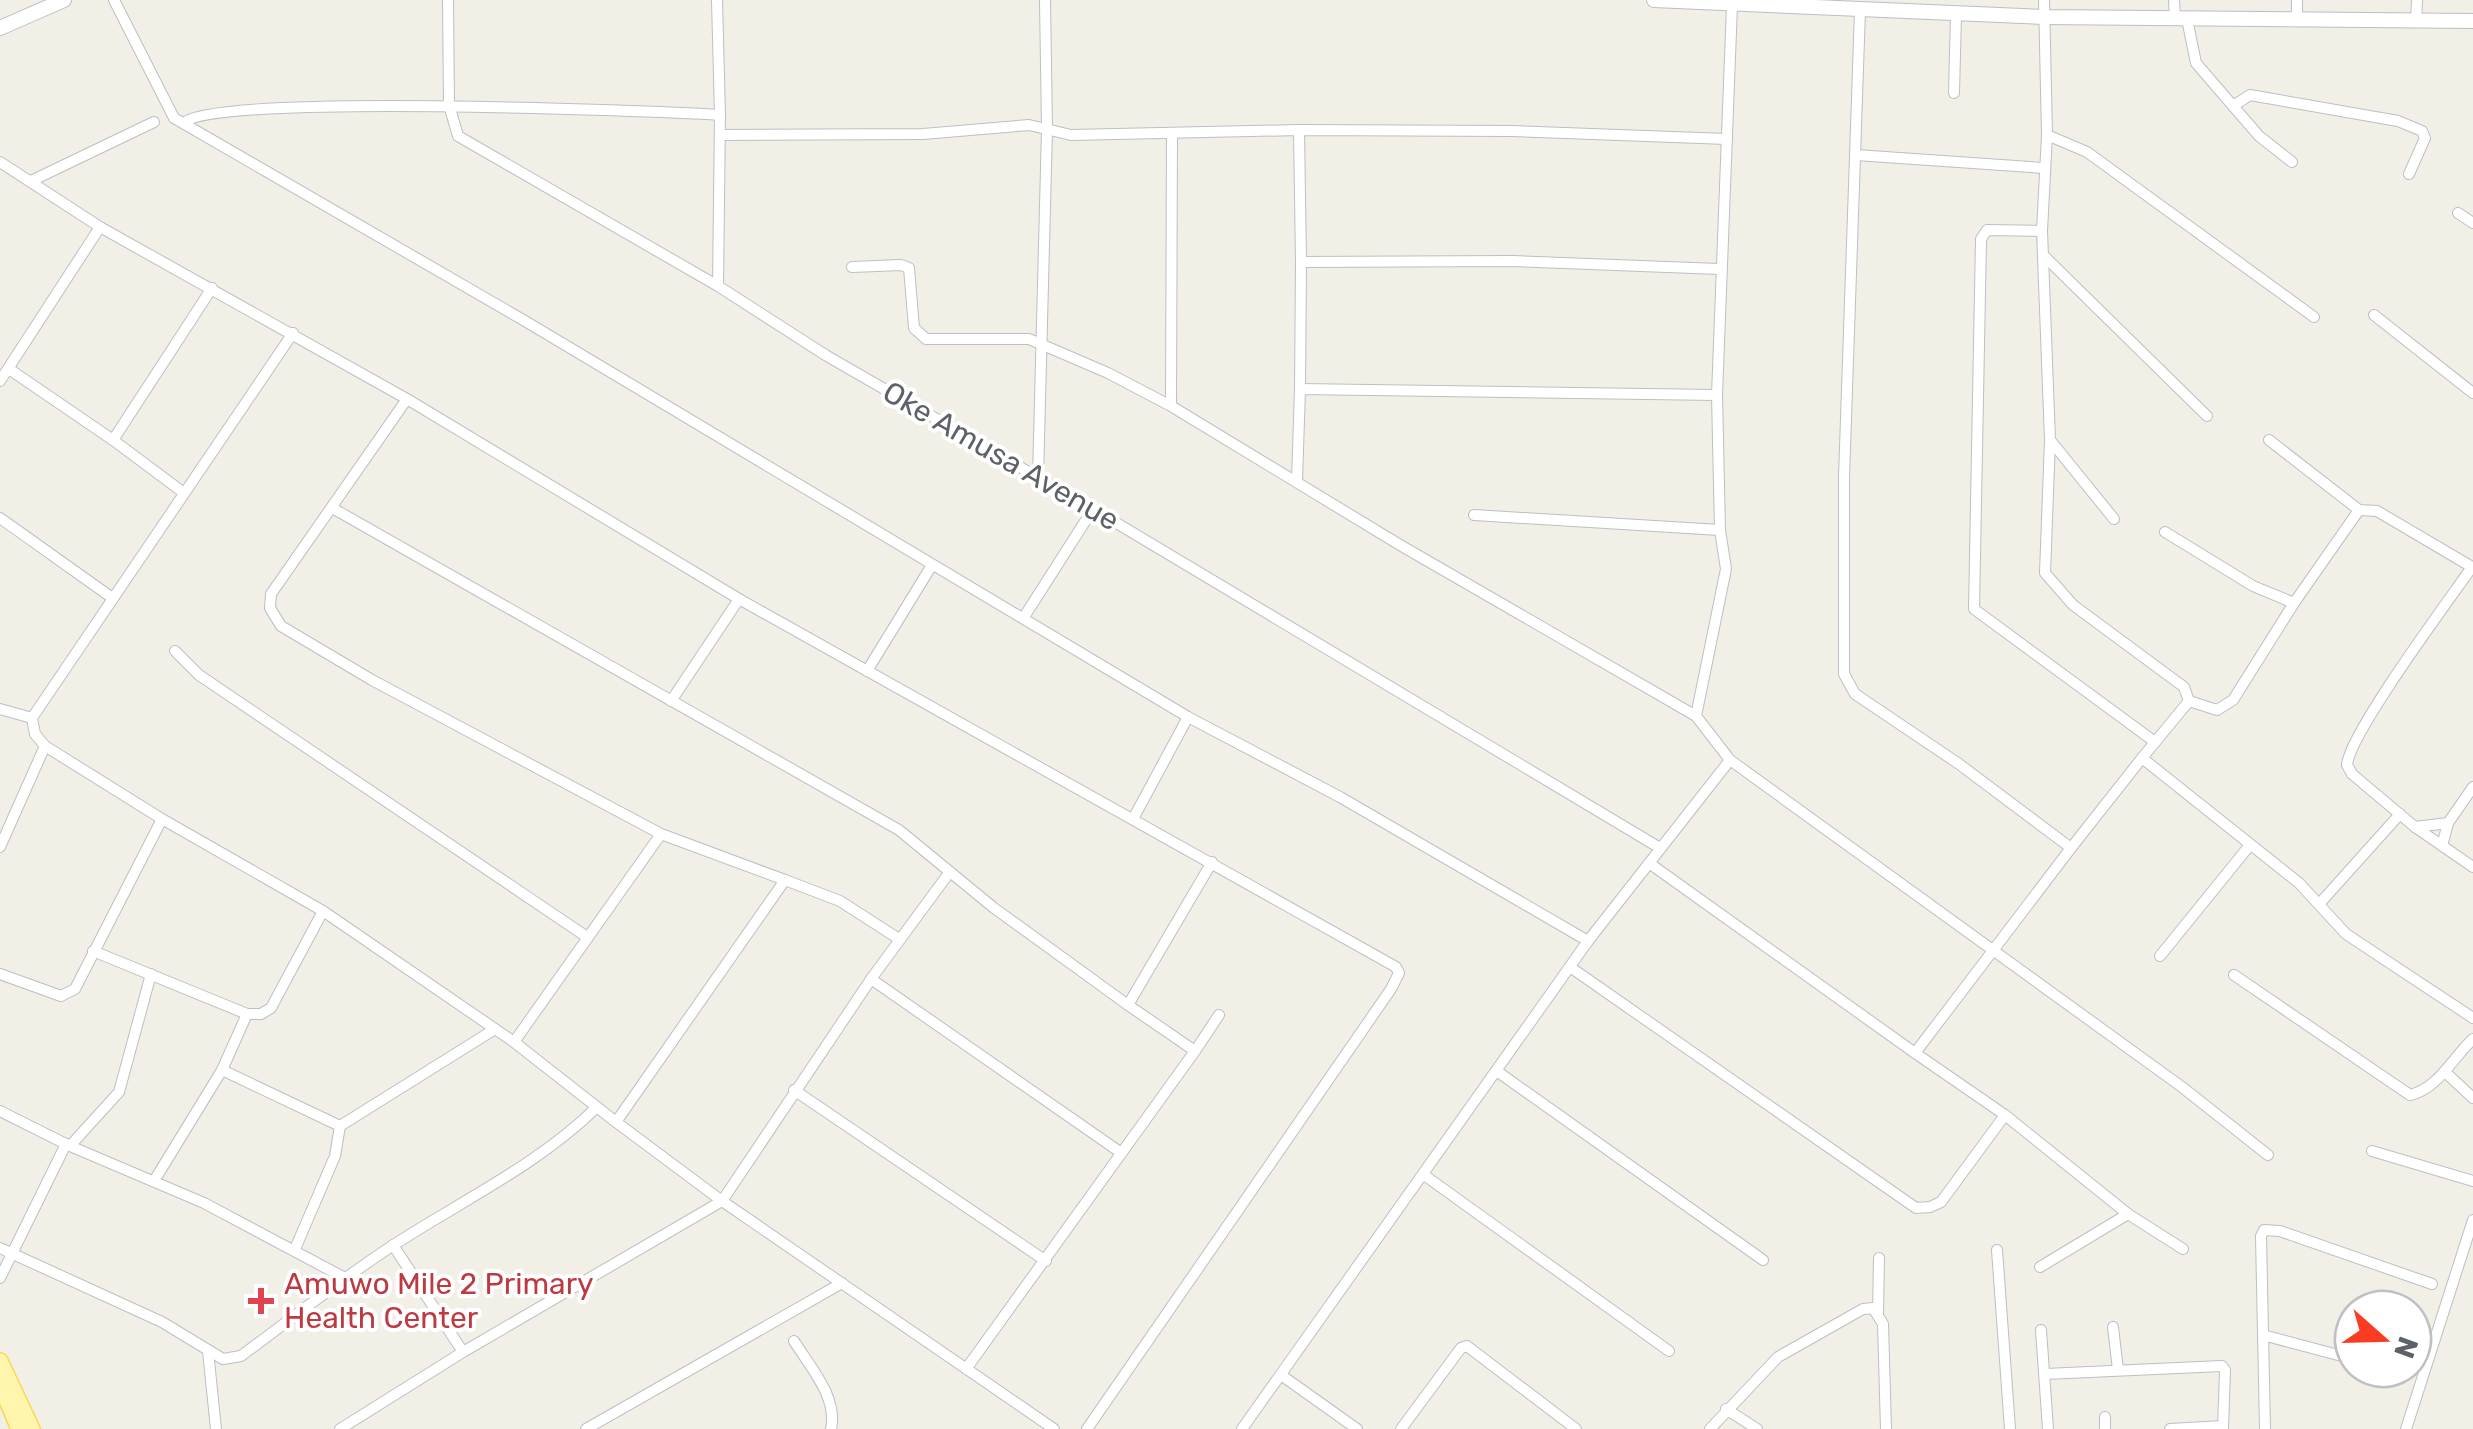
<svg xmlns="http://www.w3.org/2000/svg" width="2473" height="1429" font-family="Rubik,sans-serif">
	<rect width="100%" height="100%" fill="#f1efe6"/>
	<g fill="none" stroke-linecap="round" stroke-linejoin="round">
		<defs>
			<g id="street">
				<path d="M114 0 174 118 525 321 1188 717 1340 797 1588 941 1730 760 1696 716 1726 569 1720 530 1717 395 1732 5"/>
				<path d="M448 0 449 105 458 136 718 286 827 356 1093 509 1660 848"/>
				<path d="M717 0 720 115 718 286"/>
				<path d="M2044 0 2047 135 2042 231 2050 440 2045 573 2073 605 2184 687 2189 701"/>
				<path d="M2174 0 2175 19"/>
				<path d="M2187 19 2196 63 2233 106 2250 95 2398 121 2422 131 2425 138 2409 174"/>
				<path d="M2297 19V0"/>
				<path d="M2416 22 2417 0"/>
				<path d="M1954 93 1956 15"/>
				<path d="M2233 106 2259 136 2292 162"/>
				<path d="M184 123C209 93 654 111 720 115"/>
				<path d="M1299 130 1301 262 1513 261 1719 269"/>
				<path d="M720 135 923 134 1029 125 1071 135 1299 130 1512 131 1727 139"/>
				<path d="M2047 135 2087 152 2314 317"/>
				<path d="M1856 155 2044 168"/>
				<path d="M0 162 100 227 407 399 739 599 1396 967 1399 973 1391 989 1087 1429"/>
				<path d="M31 181 154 122"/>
				<path d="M2458 213 2473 223"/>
				<path d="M2042 231 1987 230 1981 239 1974 609 2155 742"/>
				<path d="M2044 256 2207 416"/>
				<path d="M852 267 901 265 909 268 914 328 926 339H1029L1108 373 1171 406 1400 545 1696 716"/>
				<path d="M2374 315 2473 393"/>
				<path d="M293 333 32 718 35 734 45 746 162 819 323 911 514 1042 616 1122"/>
				<path d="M9 369 113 440 184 493"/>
				<path d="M0 381 100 227"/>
				<path d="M1300 389 1301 262"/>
				<path d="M407 399 271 594 270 608 281 626 372 680 661 834 785 880 616 1122 722 1201 1054 1429"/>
				<path d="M1171 406 1172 133"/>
				<path d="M113 440 212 288"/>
				<path d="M2050 440 2114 519"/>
				<path d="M1038 478 1047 129 1045 0"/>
				<path d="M1297 480 1300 389 1717 395"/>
				<path d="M334 509 899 830 994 908 1128 1005"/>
				<path d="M2359 510 2377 511 2472 567C2449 600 2349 734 2347 765L2352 774 2415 827 2473 867"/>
				<path d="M1474 515 1720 530"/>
				<path d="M0 518 111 597"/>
				<path d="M2165 532 2253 586 2294 603"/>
				<path d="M1024 617 1093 509"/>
				<path d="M175 651 199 675 587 937"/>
				<path d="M867 671 932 565"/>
				<path d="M671 701 739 599"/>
				<path d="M0 709 32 718"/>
				<path d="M2142 758 2189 701 2217 710 2233 700 2294 603 2359 510 2269 440"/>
				<path d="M1730 760 2182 1087 2268 1155"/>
				<path d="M1133 819 1188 717"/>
				<path d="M2415 827 2448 823"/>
				<path d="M2442 846 2448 823 2473 787"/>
				<path d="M0 847 45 746"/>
				<path d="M2071 848 2142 758 2299 883 2346 934 2473 1018"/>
				<path d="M1649 863 1915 1053 2071 848 1959 764 1855 694 1844 674V477L1860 10"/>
				<path d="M785 880 840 901 899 939"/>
				<path d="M2321 902 2400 814"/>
				<path d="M93 951 247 1014H261L271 1008 323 911"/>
				<path d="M2160 956 2250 845"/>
				<path d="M1570 967 1916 1208 1930 1207 1941 1202 2005 1115"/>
				<path d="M0 974 61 996 75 989 162 819"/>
				<path d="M2234 975 2410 1095C2438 1089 2453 1057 2473 1039"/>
				<path d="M871 979 1120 1152"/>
				<path d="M514 1042 661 834"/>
				<path d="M1195 1051 1219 1015"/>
				<path d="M1915 1053 2005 1115 2128 1214 2183 1249"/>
				<path d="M222 1070 340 1126 495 1029"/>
				<path d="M1498 1072 1763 1260"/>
				<path d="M2445 1072 2473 1098"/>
				<path d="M794 1090 1046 1261"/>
				<path d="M0 1111 70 1146 204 1203 345 1278"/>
				<path d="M70 1146 119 1092 151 974"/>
				<path d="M2372 1151 2473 1181"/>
				<path d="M1424 1175 1669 1351"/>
				<path d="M154 1181 222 1070 247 1014"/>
				<path d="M393 1245 463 1352"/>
				<path d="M0 1248 162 1322 223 1359 241 1356C291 1319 340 1280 392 1246 461 1201 538 1165 597 1107"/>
				<path d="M295 1249 335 1156 340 1126"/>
				<path d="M1997 1250 2010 1429"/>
				<path d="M2040 1267 2128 1214"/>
				<path d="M0 1278 66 1144"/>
				<path d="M1878 1314 1879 1258"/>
				<path d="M2113 1327 2118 1370"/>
				<path d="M2041 1330 2048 1429"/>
				<path d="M2263 1335 2353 1359"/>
				<path d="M794 1341C810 1367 838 1397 831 1429"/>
				<path d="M208 1351 216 1429"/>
				<path d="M966 1369 1195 1051 1128 1005 1212 862"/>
				<path d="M2393 1369 2406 1372"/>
				<path d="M2045 1374 2222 1366 2225 1370 2223 1429"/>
				<path d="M1281 1375 1357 1429"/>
				<path d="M1726 1409 1757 1429"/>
				<path d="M340 1429 463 1352 722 1201 871 979 949 873"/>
				<path d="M586 1429 842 1283"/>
				<path d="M1242 1429 1588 941"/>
				<path d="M1401 1429 1461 1348 1467 1346 1576 1429"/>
				<path d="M1710 1429 1778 1357 1863 1309 1873 1308 1883 1324 1886 1429"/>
				<path d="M2105 1429V1417"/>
				<path d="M2170 1429 2223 1426"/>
				<path d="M2265 1429 2261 1236 2264 1230 2280 1231 2432 1284"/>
				<path d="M2406 1429 2473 1220"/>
			</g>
			<g id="secondary">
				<path d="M1654 0 2044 17 2473 21"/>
				<path d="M0 28 64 0"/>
			</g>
			<g id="primary">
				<path d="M0 1361 32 1429"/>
				<path d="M0 1384 19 1429"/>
			</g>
		</defs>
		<use href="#street" stroke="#bdbfc6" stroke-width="12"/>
		<use href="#secondary" stroke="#bbbec5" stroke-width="16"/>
		<use href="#primary" stroke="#ffd551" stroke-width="18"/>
		<use href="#street" stroke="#fff" stroke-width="10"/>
		<use href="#secondary" stroke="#fff" stroke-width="14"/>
		<use href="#primary" stroke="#fff5ad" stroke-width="15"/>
	</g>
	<path fill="#e0444e" stroke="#fff" stroke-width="4" d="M256 1286h10v10h10v10h-10v10h-10v-10h-10v-10h10z"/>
	<g text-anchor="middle" stroke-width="8" stroke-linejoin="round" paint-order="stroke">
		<g font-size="30" fill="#5d6168" stroke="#fff">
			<text transform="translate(1001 456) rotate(30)" y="10">Oke Amusa Avenue</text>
		</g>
		<g font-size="30" fill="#be3a42" stroke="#fff" text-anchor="start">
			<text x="284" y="1294">Amuwo Mile 2 Primary<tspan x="284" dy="34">Health Center</tspan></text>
		</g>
	</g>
	<g transform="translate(2383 1339) rotate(110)"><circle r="48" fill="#ffffff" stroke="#bec0c3" stroke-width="2.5"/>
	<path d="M0-8L18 38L0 25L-18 38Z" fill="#fb3c22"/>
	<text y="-15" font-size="28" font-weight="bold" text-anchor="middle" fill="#5d6168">N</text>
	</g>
</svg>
